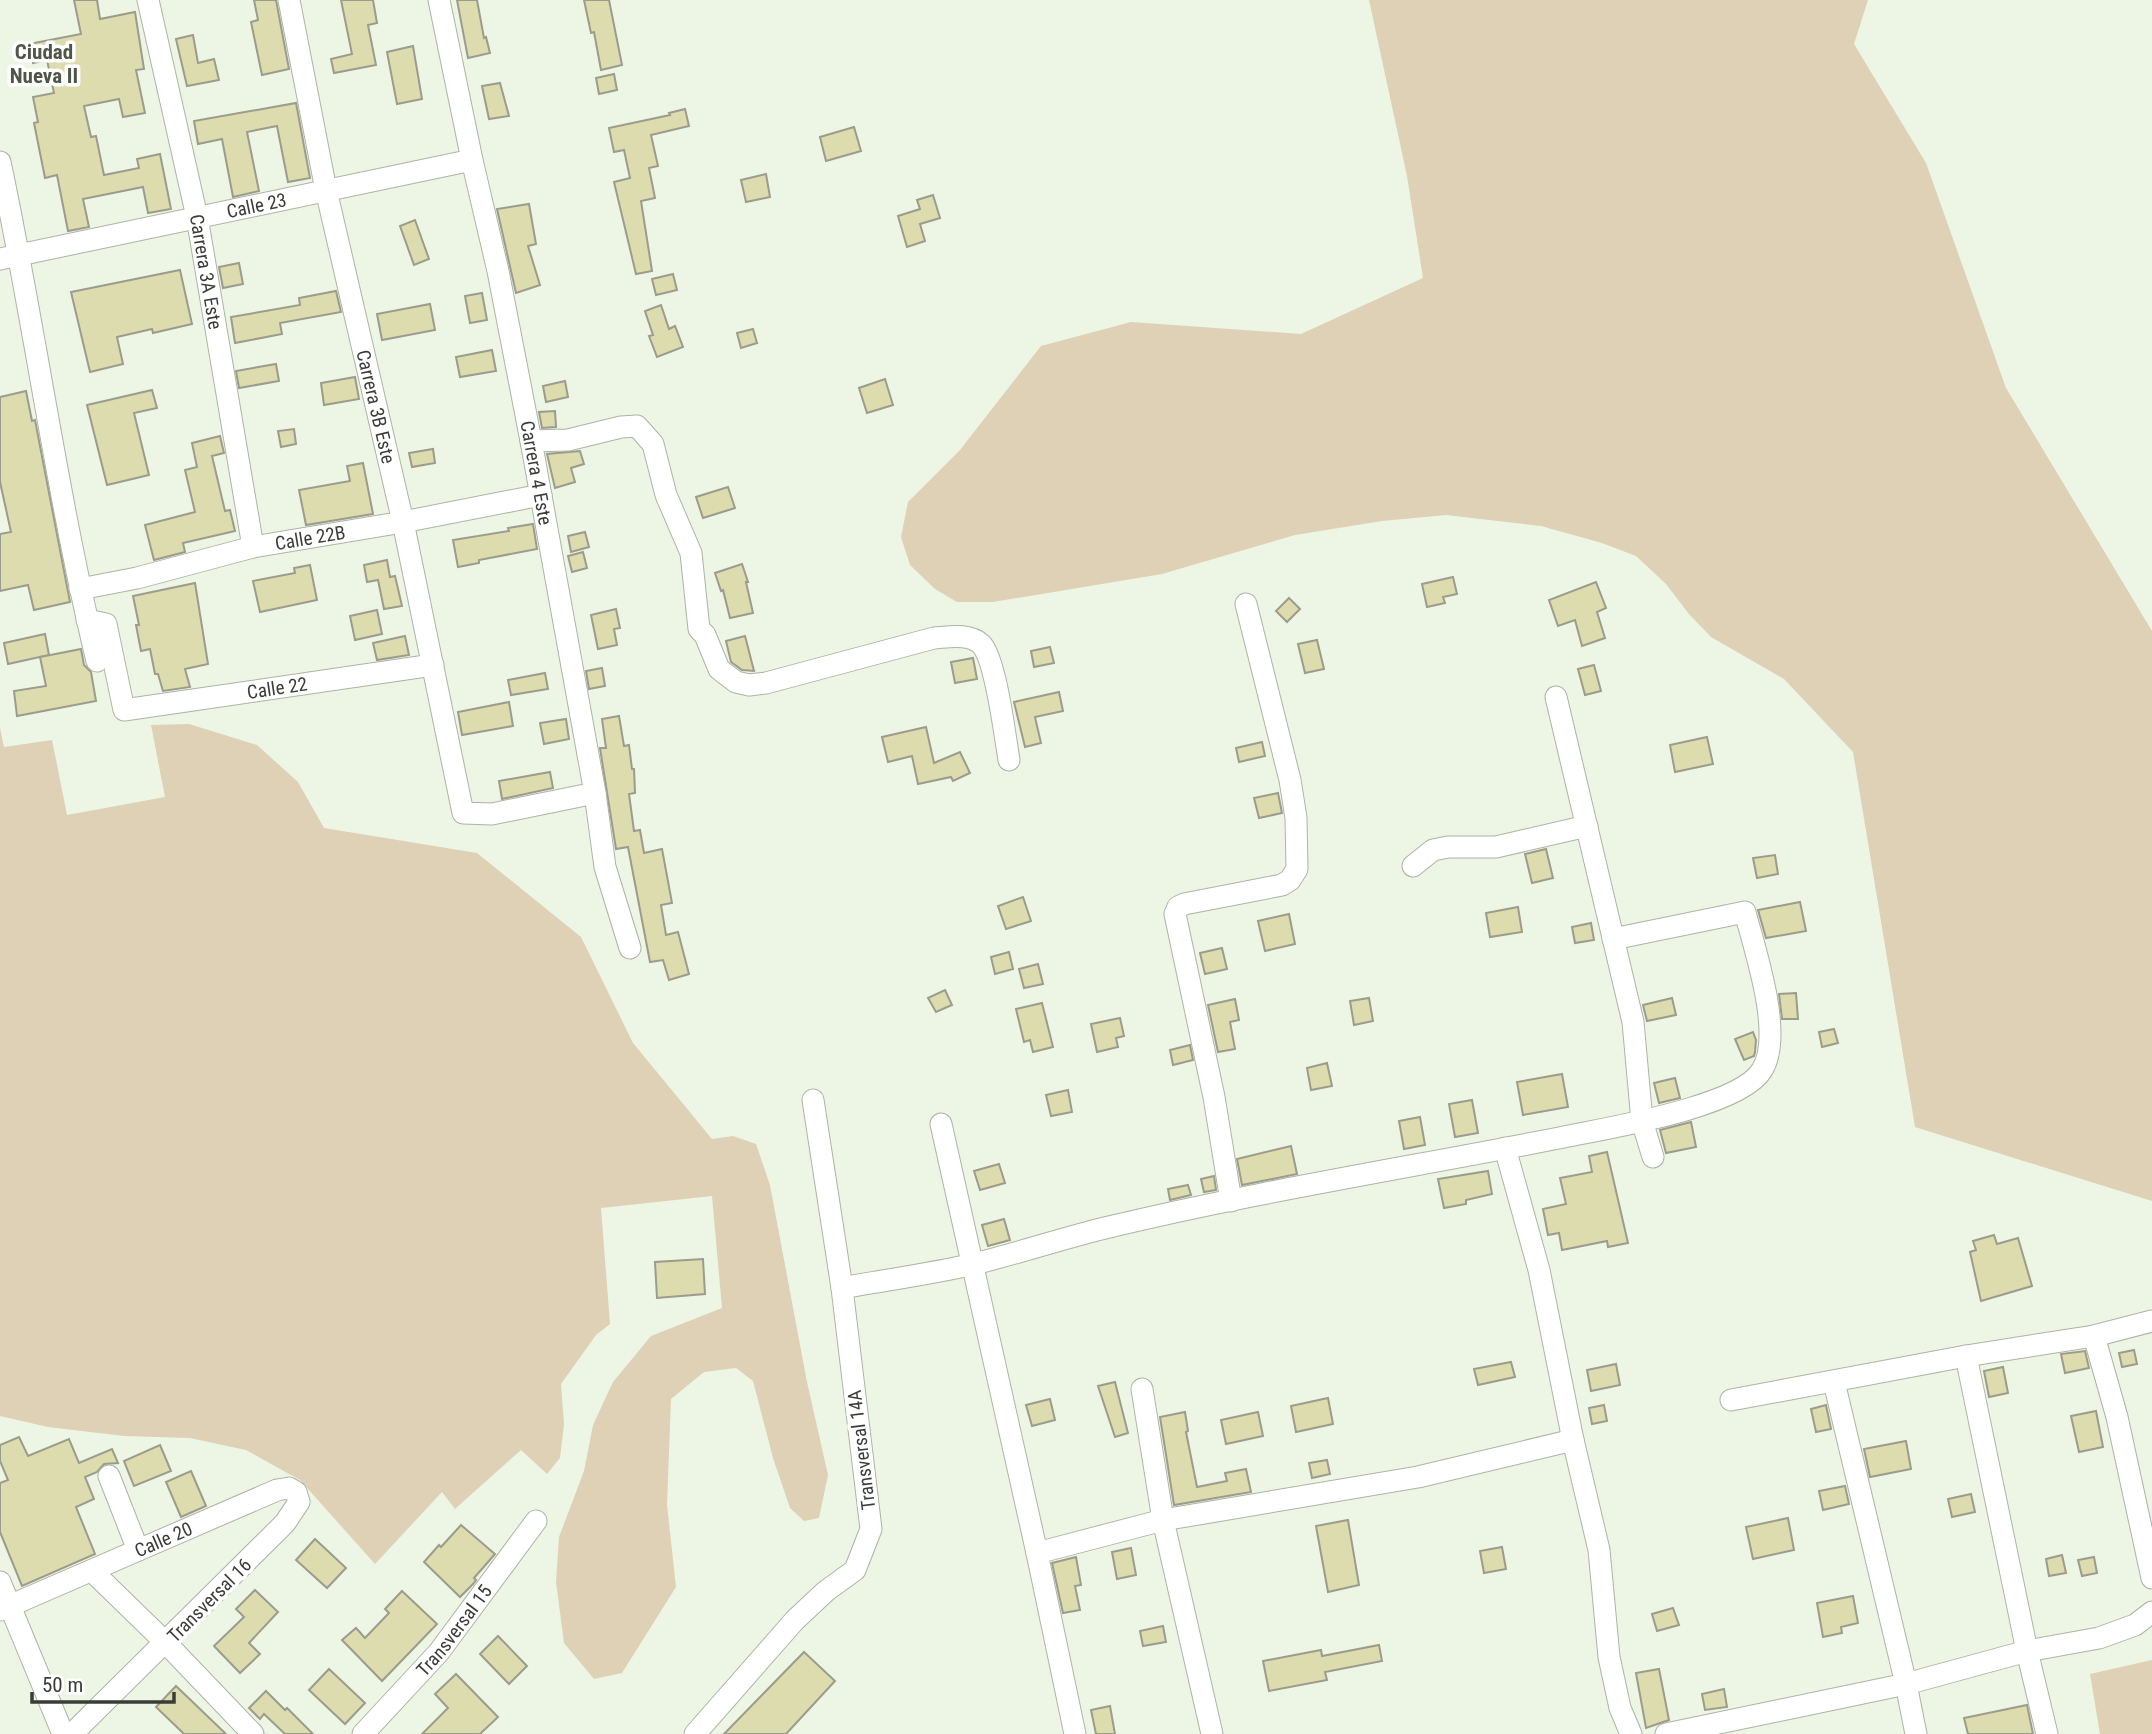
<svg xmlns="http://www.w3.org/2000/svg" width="2152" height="1734" font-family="'Roboto Condensed',sans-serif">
	<rect width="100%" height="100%" fill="#edf5e5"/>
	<g fill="#ded1b5">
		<path d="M1369 0H1868L1854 44 1926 163 2006 388 2152 631V1201L1915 1127 1853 752 1784 679 1711 637 1689 614 1666 584 1636 556 1602 543 1541 526 1446 515 1382 521 1295 535 1162 574 993 602H957L935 589 910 565 901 537 908 502 960 450 1041 346 1131 322 1301 334 1423 278 1407 176Z"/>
		<path d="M189 724 257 745 298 782 324 828 477 853 581 937 633 1043 712 1139 733 1136 756 1144 770 1185 807 1382 828 1475 819 1518 804 1521 790 1508 773 1458 753 1381 736 1368 704 1372 671 1399 667 1505 676 1587 622 1673 594 1679 564 1643 556 1582 559 1537 584 1471 593 1425 613 1382 651 1336 722 1308 712 1196 601 1208 610 1324 596 1335 561 1384 564 1424 560 1458 547 1474 521 1450 455 1509 442 1492 375 1564 300 1480 246 1450 190 1438 124 1436 48 1427 0 1416V728L4 747 52 740 67 815 165 797 151 725Z"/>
		<path d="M2152 1660V1734H2100L2090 1674Z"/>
	</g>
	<g fill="#dcdcaf" stroke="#9c9c8c" stroke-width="2">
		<path d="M74 0H97L100 19 135 12 144 69 136 70 145 113 123 117 119 99 84 106 91 137 96 136 104 175 139 168 137 159 160 154 171 209 148 213 143 187 83 199 89 227 68 231 57 175 45 178 34 123 38 122 33 97 54 93 47 60 33 63 29 44 81 34Z"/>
		<path d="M254 0H276L289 69 262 75 251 22 258 20Z"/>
		<path d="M341 0H373L377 23 368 25 376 65 334 73 331 59 352 54Z"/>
		<path d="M457 0H477L484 38 486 37 490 53 468 58Z"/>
		<path d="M584 0H609L622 65 601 70 594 32 591 33Z"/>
		<path d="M193 35 198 63 214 59 219 80 187 86 176 39Z"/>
		<path d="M413 46 422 99 397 104 387 52Z"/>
		<path d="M614 74 617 90 599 94 596 78Z"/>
		<path d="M500 83 509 116 489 119 482 86Z"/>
		<path d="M296 103 310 178 288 182 277 126 247 132 259 191 233 197 222 139 198 144 194 121Z"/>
		<path d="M685 109 689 126 651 135 658 166 649 168 655 198 641 201 652 271 636 274 614 182 630 178 624 150 614 152 609 128 670 115 669 113Z"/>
		<path d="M854 127 861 151 826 161 820 137Z"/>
		<path d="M766 174 770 197 746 202 741 180Z"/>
		<path d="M933 195 940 218 920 224 925 241 907 247 898 216 920 209 917 200Z"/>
		<path d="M529 204 536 244 528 246 540 285 516 293 497 209Z"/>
		<path d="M415 220 429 259 414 265 400 226Z"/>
		<path d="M239 263 243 284 223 288 219 267Z"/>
		<path d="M180 270 192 324 153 333 152 329 117 337 123 364 90 372 71 292Z"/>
		<path d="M673 274 677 290 656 295 652 279Z"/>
		<path d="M336 291 341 312 280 323 282 334 235 343 231 317 300 305 299 298Z"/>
		<path d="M482 293 487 320 470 323 465 296Z"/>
		<path d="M430 304 435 330 382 340 377 314Z"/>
		<path d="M661 305 669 329 675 326 683 347 657 357 649 336 653 335 645 311Z"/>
		<path d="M753 329 757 343 741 348 737 333Z"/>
		<path d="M492 350 496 371 460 377 456 357Z"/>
		<path d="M276 364 279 381 239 388 236 371Z"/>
		<path d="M355 377 359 399 324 405 321 383Z"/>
		<path d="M885 379 893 405 867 413 859 388Z"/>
		<path d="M565 381 568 397 546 402 543 386Z"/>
		<path d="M152 390 157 408 134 413 149 475 107 485 87 405Z"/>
		<path d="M26 391 32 421 35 420 70 602 34 610 28 585 0 591V534L11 532 0 482V397Z"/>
		<path d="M555 411 556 427 542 428 539 412Z"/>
		<path d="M294 429 296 444 281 447 278 431Z"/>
		<path d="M220 436 224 453 212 456 225 511 230 510 235 531 183 543 185 552 154 560 145 525 195 512 185 470 197 467 192 443Z"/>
		<path d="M433 449 435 463 412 467 409 453Z"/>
		<path d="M580 451 584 464 571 468 575 482 555 488 547 454Z"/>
		<path d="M363 463 373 514 306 525 299 490 350 481 347 466Z"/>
		<path d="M728 487 735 508 703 518 696 497Z"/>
		<path d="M533 524 537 549 479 560V563L458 567 453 540 509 531 508 528Z"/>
		<path d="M585 532 589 547 571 552 568 536Z"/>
		<path d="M583 552 587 568 572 572 568 556Z"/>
		<path d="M387 560 390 577 395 576 402 606 384 609 378 580 367 582 364 565Z"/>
		<path d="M742 564 748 582H746L753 613 730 618 723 590 721 591 715 573Z"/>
		<path d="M310 565 317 600 260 612 253 581 295 573 294 568Z"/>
		<path d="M1453 577 1457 594 1443 597 1445 603 1427 607 1422 584Z"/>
		<path d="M1596 582 1606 608 1597 612 1605 638 1582 646 1575 620 1558 626 1549 600Z"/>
		<path d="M195 583 208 664 185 669 190 687 163 691 158 674H155L150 649 141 651 136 625H139L133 596Z"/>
		<path d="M1289 598 1300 609 1287 622 1276 611Z"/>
		<path d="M616 609 620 628 614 629 617 645 598 649 591 615Z"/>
		<path d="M377 610 382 634 355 640 350 616Z"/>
		<path d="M45 634 49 655 8 664 4 643Z"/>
		<path d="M405 636 409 655 377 660 373 643Z"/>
		<path d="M745 636 754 671 742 670 731 662 726 641Z"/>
		<path d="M1317 640 1324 669 1305 673 1298 644Z"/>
		<path d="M1050 647 1054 663 1034 667 1031 651Z"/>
		<path d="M81 649 84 665 91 672 96 701 17 716 14 691 46 686 40 657Z"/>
		<path d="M973 658 977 679 955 683 951 662Z"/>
		<path d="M1594 665 1601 691 1585 695 1578 669Z"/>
		<path d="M602 668 605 686 589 689 586 671Z"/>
		<path d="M545 673 548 689 511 695 508 680Z"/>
		<path d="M1059 692 1063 711 1035 717 1041 743 1025 747 1014 702Z"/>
		<path d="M509 702 513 726 462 735 458 712Z"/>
		<path d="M619 716 624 746 629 745 632 769H634L635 793 629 794 634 831 640 830 644 853 662 849 672 903 661 905 666 935 678 932 689 974 669 980 663 960 650 962 628 847 616 849 600 748H606L602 719Z"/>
		<path d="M566 719 569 739 544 744 540 723Z"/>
		<path d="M926 727 934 763 960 752 970 773 953 781 951 777 918 784 912 756 888 762 882 737Z"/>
		<path d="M1707 737 1713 764 1675 772 1670 745Z"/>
		<path d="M1262 742 1265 756 1239 762 1236 748Z"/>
		<path d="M550 772 553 788 502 799 499 781Z"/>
		<path d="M1278 793 1282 813 1259 818 1254 798Z"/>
		<path d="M1546 849 1553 878 1532 883 1525 854Z"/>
		<path d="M1775 855 1778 874 1757 878 1753 858Z"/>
		<path d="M1023 897 1031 921 1006 929 998 906Z"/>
		<path d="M1800 902 1806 931 1766 938 1758 910Z"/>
		<path d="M1518 907 1522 932 1490 937 1486 913Z"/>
		<path d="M1289 914 1295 944 1265 951 1258 921Z"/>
		<path d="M1591 923 1594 940 1575 943 1572 927Z"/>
		<path d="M1222 948 1227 969 1205 974 1200 953Z"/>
		<path d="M1009 952 1013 969 995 974 991 957Z"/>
		<path d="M1038 964 1043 984 1024 988 1019 969Z"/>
		<path d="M945 990 952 1005 936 1012 928 998Z"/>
		<path d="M1796 993 1798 1019H1782L1779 994Z"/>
		<path d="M1369 998 1373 1021 1354 1025 1350 1001Z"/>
		<path d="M1672 998 1676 1015 1647 1021 1643 1005Z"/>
		<path d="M1235 999 1239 1020 1230 1022 1235 1049 1218 1052 1208 1005Z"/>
		<path d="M1042 1003 1053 1047 1033 1052 1030 1040 1024 1042 1016 1009Z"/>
		<path d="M1120 1018 1124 1036 1116 1038 1118 1047 1097 1052 1091 1024Z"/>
		<path d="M1834 1029 1838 1043 1822 1047 1819 1032Z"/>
		<path d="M1753 1032 1756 1040 1755 1052 1754 1056 1744 1060 1735 1039Z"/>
		<path d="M1190 1045 1193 1060 1173 1065 1170 1050Z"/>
		<path d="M1327 1063 1332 1086 1311 1090 1307 1068Z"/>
		<path d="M1562 1074 1568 1107 1523 1115 1517 1082Z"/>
		<path d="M1675 1078 1680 1098 1659 1103 1654 1083Z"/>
		<path d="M1068 1090 1072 1112 1051 1116 1046 1095Z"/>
		<path d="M1472 1100 1478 1133 1455 1137 1449 1104Z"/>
		<path d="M1420 1117 1425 1145 1404 1149 1399 1121Z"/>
		<path d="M1691 1122 1696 1147 1666 1153 1660 1130Z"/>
		<path d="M1291 1146 1297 1174 1242 1185 1237 1159Z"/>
		<path d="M1607 1152 1628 1243 1608 1247 1607 1241 1562 1250 1559 1233 1548 1235 1543 1209 1566 1204 1560 1178 1592 1172 1589 1156Z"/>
		<path d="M999 1164 1005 1183 980 1190 974 1171Z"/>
		<path d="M1488 1171 1492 1194 1466 1200V1204L1444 1208 1438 1179Z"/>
		<path d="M1214 1176 1216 1190 1204 1192 1201 1179Z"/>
		<path d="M1188 1185 1191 1195 1170 1200 1168 1189Z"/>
		<path d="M1004 1219 1010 1240 988 1246 982 1225Z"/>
		<path d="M1994 1235 1997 1244 2018 1238 2032 1286 1981 1301 1970 1252 1976 1250 1973 1241Z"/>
		<path d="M703 1259 705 1294 657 1298 655 1262Z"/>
		<path d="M2134 1350 2137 1364 2122 1367 2119 1353Z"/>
		<path d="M2085 1351 2089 1368 2065 1373 2061 1354Z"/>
		<path d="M1511 1362 1515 1377 1478 1385 1474 1369Z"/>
		<path d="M1616 1364 1620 1385 1591 1391 1587 1370Z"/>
		<path d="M2003 1367 2008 1393 1989 1397 1984 1371Z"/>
		<path d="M1115 1382 1128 1433 1115 1437 1098 1386Z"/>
		<path d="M1328 1398 1333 1424 1296 1432 1291 1406Z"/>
		<path d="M1050 1399 1055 1420 1032 1426 1026 1405Z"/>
		<path d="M1604 1405 1607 1421 1592 1424 1589 1408Z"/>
		<path d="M1826 1405 1831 1429 1816 1432 1811 1409Z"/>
		<path d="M2096 1411 2103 1447 2079 1452 2071 1416Z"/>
		<path d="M1185 1412 1188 1431 1186 1432 1197 1487 1227 1481 1225 1473 1246 1469 1251 1492 1174 1505 1160 1417Z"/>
		<path d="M1258 1412 1263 1436 1226 1444 1221 1420Z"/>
		<path d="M19 1437 28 1456 69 1439 79 1463 112 1449 118 1463 104 1464 97 1472 85 1477 94 1499 76 1507 95 1554 22 1586 0 1532V1483L8 1480 0 1461V1445Z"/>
		<path d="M1906 1441 1911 1469 1870 1477 1864 1449Z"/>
		<path d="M160 1445 171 1471 134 1486 124 1461Z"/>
		<path d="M1327 1460 1330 1474 1312 1478 1309 1463Z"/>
		<path d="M191 1471 206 1506 181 1517 166 1482Z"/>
		<path d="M1845 1486 1849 1504 1823 1510 1819 1491Z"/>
		<path d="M1971 1494 1975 1512 1952 1517 1948 1499Z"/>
		<path d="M1788 1518 1794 1550 1753 1559 1746 1527Z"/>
		<path d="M1348 1520 1359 1585 1328 1592 1316 1526Z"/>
		<path d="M461 1525 495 1554 474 1578 476 1580 473 1584 460 1597 424 1562 439 1545 441 1547Z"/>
		<path d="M315 1539 346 1568 327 1588 296 1560Z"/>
		<path d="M1502 1547 1506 1569 1484 1573 1480 1551Z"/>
		<path d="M1131 1548 1136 1575 1117 1579 1112 1552Z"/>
		<path d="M2062 1555 2066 1573 2049 1576 2046 1559Z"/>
		<path d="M1076 1557 1081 1585 1075 1586 1080 1610 1063 1613 1052 1563Z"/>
		<path d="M2094 1557 2097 1573 2082 1576 2078 1560Z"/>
		<path d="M255 1590 278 1612 249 1643 260 1654 240 1673 214 1646 244 1617 236 1609Z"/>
		<path d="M402 1591 437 1624 382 1681 342 1640 356 1628 365 1638 389 1613 385 1609Z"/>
		<path d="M1853 1596 1858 1623 1841 1627 1842 1633 1823 1637 1817 1603Z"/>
		<path d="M1673 1608 1679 1625 1657 1631 1652 1614Z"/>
		<path d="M1163 1626 1166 1642 1143 1646 1140 1631Z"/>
		<path d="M498 1636 527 1666 509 1684 480 1654Z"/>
		<path d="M1379 1645 1382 1661 1325 1672 1327 1680 1269 1691 1263 1661 1321 1650 1322 1656Z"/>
		<path d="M804 1652 835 1681 786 1734H724Z"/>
		<path d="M329 1669 365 1703 345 1724 309 1690Z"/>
		<path d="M1659 1669 1669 1720 1646 1728 1636 1673Z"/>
		<path d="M456 1674 498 1717 480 1734H422L448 1708 435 1694Z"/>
		<path d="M176 1686 226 1734H184L156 1707Z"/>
		<path d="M1724 1689 1727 1707 1705 1710 1702 1694Z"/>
		<path d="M266 1691 285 1710 287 1708 313 1734H285L264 1714 260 1719 249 1708Z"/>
		<path d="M2027 1705 2033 1734H1968L1964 1718Z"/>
		<path d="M1110 1706 1115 1734H1096L1091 1710Z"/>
	</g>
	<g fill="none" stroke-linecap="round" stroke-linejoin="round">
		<defs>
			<g id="minor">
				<path id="s1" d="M148 0 197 217 253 547"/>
				<path id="s2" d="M289 0 326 190 403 522 463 813 492 814 595 793"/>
				<path id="s3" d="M439 0 472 160 498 271 531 441 595 793 605 867 630 948"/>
				<path d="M0 162C35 327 57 496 97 661"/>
				<path id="s4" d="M0 259 472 160"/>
				<path d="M531 441 568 440 621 427 637 426 653 444 666 495 691 553 699 629 705 635 719 669 724 673 736 682 749 685 766 683 934 638C949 637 969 633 981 644 996 659 1005 737 1009 760"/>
				<path id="s5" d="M80 589 137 578 253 547 403 522 541 495"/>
				<path id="s6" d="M87 620 106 624 124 710 433 665"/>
				<path d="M1556 697 1633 1022 1642 1121 1653 1157"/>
				<path d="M1413 866 1433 850 1448 847H1496L1587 826"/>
				<path d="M941 1124 1037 1553 1075 1734"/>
				<path d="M1505 1148 1539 1270 1573 1440 1599 1550 1609 1657 1620 1708 1631 1734"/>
				<path d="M1231 1201 1214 1097 1175 914 1178 907 1184 904 1282 885 1290 880 1297 869 1296 818 1290 780 1246 604"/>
				<path d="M842 1288C886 1280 930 1274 974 1264 1019 1253 1063 1238 1109 1227 1259 1191 1412 1167 1564 1137 1607 1128 1740 1107 1762 1070 1784 1035 1755 951 1745 912L1613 939"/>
				<path d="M2094 1336 2117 1417 2152 1578"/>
				<path d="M1966 1356 2027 1651 2047 1734"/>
				<path d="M1834 1382 1906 1684 1916 1734"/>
				<path d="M1142 1389 1163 1520 1212 1734"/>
				<path d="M1731 1400 1966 1356 2094 1336 2152 1321"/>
				<path d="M109 1476 138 1550"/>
				<path d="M1037 1553 1163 1520 1418 1477 1573 1440"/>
				<path d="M92 1571 166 1643 253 1734"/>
				<path d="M0 1582 63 1734"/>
				<path id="s7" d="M0 1610 277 1490 289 1488 296 1492 299 1502 285 1523 72 1734"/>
				<path id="s8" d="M363 1734 439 1652 536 1521"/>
				<path d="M695 1734 795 1620 826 1591 855 1570 871 1529 842 1288 813 1100"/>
				<path d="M1666 1734 1906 1684 2027 1651 2099 1638 2135 1625 2152 1612"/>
			</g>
		</defs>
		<use href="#minor" stroke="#acb4a5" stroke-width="23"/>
		<use href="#minor" stroke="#fff" stroke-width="21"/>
	</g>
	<g text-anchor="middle" stroke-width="7" stroke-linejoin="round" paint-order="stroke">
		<g font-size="19" fill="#3a3d37" stroke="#fff">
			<text dy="7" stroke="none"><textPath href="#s4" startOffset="262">Calle 23</textPath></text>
			<text dy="7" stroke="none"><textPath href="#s1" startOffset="278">Carrera 3A Este</textPath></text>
			<text dy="7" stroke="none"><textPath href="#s2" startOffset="416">Carrera 3B Este</textPath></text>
			<text dy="7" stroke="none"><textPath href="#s3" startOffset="483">Carrera 4 Este</textPath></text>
			<text dy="7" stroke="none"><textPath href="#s5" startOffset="236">Calle 22B</textPath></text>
			<text dy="7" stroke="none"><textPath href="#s6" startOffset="262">Calle 22</textPath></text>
			<text transform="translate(861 1450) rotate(-97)" y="7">Transversal 14A</text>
			<text dy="7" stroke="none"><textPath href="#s7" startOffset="178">Calle 20</textPath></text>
			<text transform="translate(209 1600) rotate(-45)" y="7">Transversal 16</text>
			<text dy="7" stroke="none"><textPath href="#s8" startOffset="138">Transversal 15</textPath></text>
		</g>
		<g font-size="21" font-weight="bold" fill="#4f5649" stroke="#fff">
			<text x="44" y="59">Ciudad<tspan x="44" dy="24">Nueva II</tspan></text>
		</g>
	</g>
	<path d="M32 1692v10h142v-10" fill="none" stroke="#3a3d37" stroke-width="3.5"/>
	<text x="42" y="1692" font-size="21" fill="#3a3d37" stroke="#ffffff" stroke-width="5" paint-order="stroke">50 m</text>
</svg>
